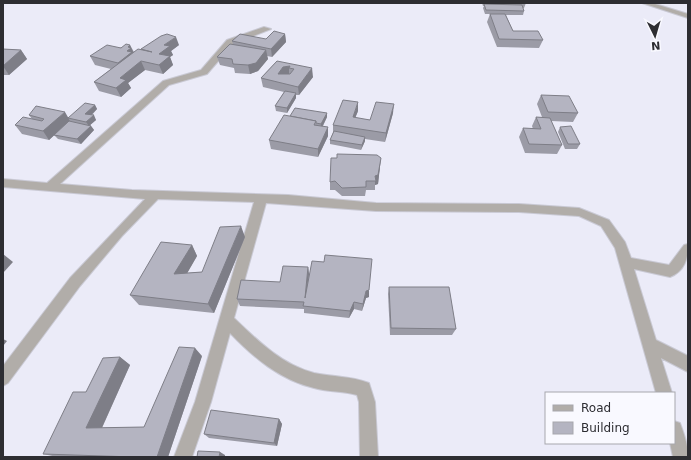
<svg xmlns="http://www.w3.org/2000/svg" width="691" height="460" font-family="'DejaVu Sans',sans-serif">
	<rect width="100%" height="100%" fill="#ebebf8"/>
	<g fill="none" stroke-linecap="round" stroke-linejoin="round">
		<defs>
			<g id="minor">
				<path d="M642 3H652L688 14V18Z"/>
				<path d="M264 27 271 29 233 44 207 74 169 85 60 184 132 190 288 195 376 203 519 204 579 208 609 220 625 242 631 258 669 265 684 245 688 244C688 258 685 271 670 277L634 269 656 340 688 356V372L661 358 672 393H656L615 248 601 226 579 216 519 212 376 211 266 203 234 318C257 340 282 365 314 373 333 377 351 376 369 383L375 402 378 457H360L359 402 357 395C343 391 328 392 314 388 280 380 254 358 230 333L211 402 192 457H174L195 402 254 202 158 199 122 236 80 286 8 383 3 386V366L70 278 145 199 3 187V179L47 183 163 81 201 70 227 40Z"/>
				<path d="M674 421 680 423C684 434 688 445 688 457H673L670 443H674Z"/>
			</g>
		</defs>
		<use href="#minor" stroke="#c9c9d4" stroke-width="2"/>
		<use href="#minor" fill="#b1ada9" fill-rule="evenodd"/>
	</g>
	<g fill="#9b9ba6">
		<path d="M482 3H526L524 8H523L524 11 523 15H506L513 31 543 40 539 48 497 47 487 22 490 14H485L483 8 484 6H483Z"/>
		<path d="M285 34 286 42 272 57 267 56 268 59 258 71 250 74 235 73 234 68 220 65 217 57 233 44 232 41 266 39Z"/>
		<path d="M130 45 134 52 142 50 141 49 179 45 171 51 173 55 170 57 173 65 163 74 145 70 128 83 131 88 121 97 99 91 94 82 111 69 95 65 90 56Z"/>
		<path d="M3 49 21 50 27 59 9 75H3Z"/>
		<path d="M277 61 313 77 299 95H296V98L287 113 276 111 275 106 284 92 263 87 261 78Z"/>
		<path d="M541 95 578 113 573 122 551 121 562 145 557 154 525 153 519 137 523 128 533 129 532 126 536 117H542L537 104Z"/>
		<path d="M95 105 97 109 92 115 96 120 90 125 91 126 94 130 81 144 58 139 54 135 49 140 22 134 15 125 32 119 29 115 69 118Z"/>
		<path d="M358 111 355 118 370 120 393 113 385 142 365 139V141L361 150 330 144V140L333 133V125Z"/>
		<path d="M327 113V117L323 126 328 136 318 157 271 149 269 140Z"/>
		<path d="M560 127 580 144 577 149H565L558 132Z"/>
		<path d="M380 166 378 184 375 185V190H366L365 196H342L335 190H330V182Z"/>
		<path d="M245 237 214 313 139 305 130 295 192 245 197 256 187 273 202 272Z"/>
		<path d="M308 267 309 274 369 297 366 298 362 311 354 309 349 318 304 313V309L240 306 237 299 280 282Z"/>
		<path d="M389 287 456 329 452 335H390L388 294Z"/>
		<path d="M202 356 168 457H57L43 454 86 392 120 357 130 365 102 428 144 427Z"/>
		<path d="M279 419 282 424 277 446 209 438 204 434Z"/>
	</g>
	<g fill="#7e7e87">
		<path d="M285 34 286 42 272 57 271 49Z"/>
		<path d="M176 37 179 45 171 51 173 55 170 57 173 65 163 74 159 65V54L164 45Z"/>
		<path d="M130 45 134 54 122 71 118 63 127 51 128 47Z"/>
		<path d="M21 50 27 59 9 75 3 66Z"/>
		<path d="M266 50 268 59 258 71 250 74 248 65Z"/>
		<path d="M141 61 145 70 128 83 131 88 121 97 116 88 120 78Z"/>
		<path d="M290 66 289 68V75L278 74 283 67Z"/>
		<path d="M312 68 313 77 299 95 298 87Z"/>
		<path d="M296 93V98L287 113V108Z"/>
		<path d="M358 102V111L352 126 353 117Z"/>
		<path d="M394 104 393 113 385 142 386 133Z"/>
		<path d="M95 105 97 109 88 118 85 114Z"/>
		<path d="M65 112 69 119 68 118 70 121 49 140 43 131Z"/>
		<path d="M327 113V117L321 129V124Z"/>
		<path d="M94 115 96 120 89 126 86 122Z"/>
		<path d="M91 126 94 130 81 144 77 139Z"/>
		<path d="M328 127V136L318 157V149Z"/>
		<path d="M365 137V141L361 150 362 145Z"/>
		<path d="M381 158 378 184 375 185V176Z"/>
		<path d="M241 226 245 237 214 313 208 304Z"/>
		<path d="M192 245 197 256 181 284 174 274Z"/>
		<path d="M3 254 13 262 3 273Z"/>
		<path d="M308 267 309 274 305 298Z"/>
		<path d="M369 290V297L366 298 362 311 363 304 366 291Z"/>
		<path d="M354 302V309L349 318 350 311Z"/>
		<path d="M3 339 7 341 3 346Z"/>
		<path d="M195 348 202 356 168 457H157Z"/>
		<path d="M120 357 130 365 99 434 86 428Z"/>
		<path d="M279 419 282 424 277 446 274 443Z"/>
		<path d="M220 452 225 455V457H219Z"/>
	</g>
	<g fill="#b4b4c1" stroke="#7e7e87" fill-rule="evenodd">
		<path d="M484 4 522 5 524 11 486 10Z"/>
		<path d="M490 14H505L513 31H538L543 40 499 39Z"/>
		<path d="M274 31 285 34 271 49 232 41 240 34 266 39Z"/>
		<path d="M167 34 176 37 164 45 170 46 159 54 170 56 159 65 141 61 120 78 126 80 116 88 94 82 138 49 152 52 141 49 161 36Z"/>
		<path d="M126 44 130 45 128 47 131 48 127 51 132 52 118 63 90 56 107 45 121 48Z"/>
		<path d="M230 44 266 50 256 63 248 65 233 64 232 59 217 57Z"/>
		<path d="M3 49 21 50 3 66Z"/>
		<path d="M277 61 312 68 298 87 261 78ZM290 66 289 68 294 69 290 74H278L283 67Z"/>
		<path d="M285 91 296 93 287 108 275 106Z"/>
		<path d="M541 95 569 96 578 113 548 112Z"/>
		<path d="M343 100 358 102 353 117 370 120 376 102 394 104 386 133 333 125Z"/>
		<path d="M85 103 95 105 85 114 94 115 86 122 68 118Z"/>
		<path d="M36 106 65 112 43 131 15 125 23 117 42 121 44 119 29 115Z"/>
		<path d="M295 108 327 113 321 124 316 123V121L290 116Z"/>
		<path d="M284 115 316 121 314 125 328 127 318 149 269 140Z"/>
		<path d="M536 117 550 118 562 145 529 144 523 128 541 129Z"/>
		<path d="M69 121 91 126 77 139 54 135Z"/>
		<path d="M571 126 580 144H568L560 127Z"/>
		<path d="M334 131 365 137 362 145 330 140Z"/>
		<path d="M337 154 377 155 381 158 378 175 375 176 376 181H366V187L342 188 335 181 330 182 331 158H337Z"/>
		<path d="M241 226 208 304 130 295 161 242 192 245 174 274 202 272 220 227Z"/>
		<path d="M325 255 372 259 369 290 366 291 363 304 354 302 350 311 303 306 304 302 237 299 241 280 280 282 283 266 308 267 305 298 312 261 324 262Z"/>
		<path d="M389 287H449L456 329 391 328Z"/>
		<path d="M179 347 195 348 157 457H134L43 454 73 392H86L103 358 120 357 86 428 144 427Z"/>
		<path d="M211 410 279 419 274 443 204 434Z"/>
		<path d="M198 451 220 452 219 457H197Z"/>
	</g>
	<rect width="691" height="460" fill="none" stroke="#2d2d32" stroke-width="8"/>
	<rect x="545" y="392" width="130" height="52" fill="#f9f9ff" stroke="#a7a7ad"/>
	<rect x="553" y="405" width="20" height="6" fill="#b1ada9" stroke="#a7a7ad"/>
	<text x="581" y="412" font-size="12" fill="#2d2d32">Road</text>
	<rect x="553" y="422" width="20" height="12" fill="#b4b4c1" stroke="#a7a7ad"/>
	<text x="581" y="432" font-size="12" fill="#2d2d32">Building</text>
	<g transform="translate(655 36) rotate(175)" stroke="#f9f9ff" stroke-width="3" paint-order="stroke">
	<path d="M0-3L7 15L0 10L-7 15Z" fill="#2d2d32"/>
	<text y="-6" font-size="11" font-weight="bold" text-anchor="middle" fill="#2d2d32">N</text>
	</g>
</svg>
